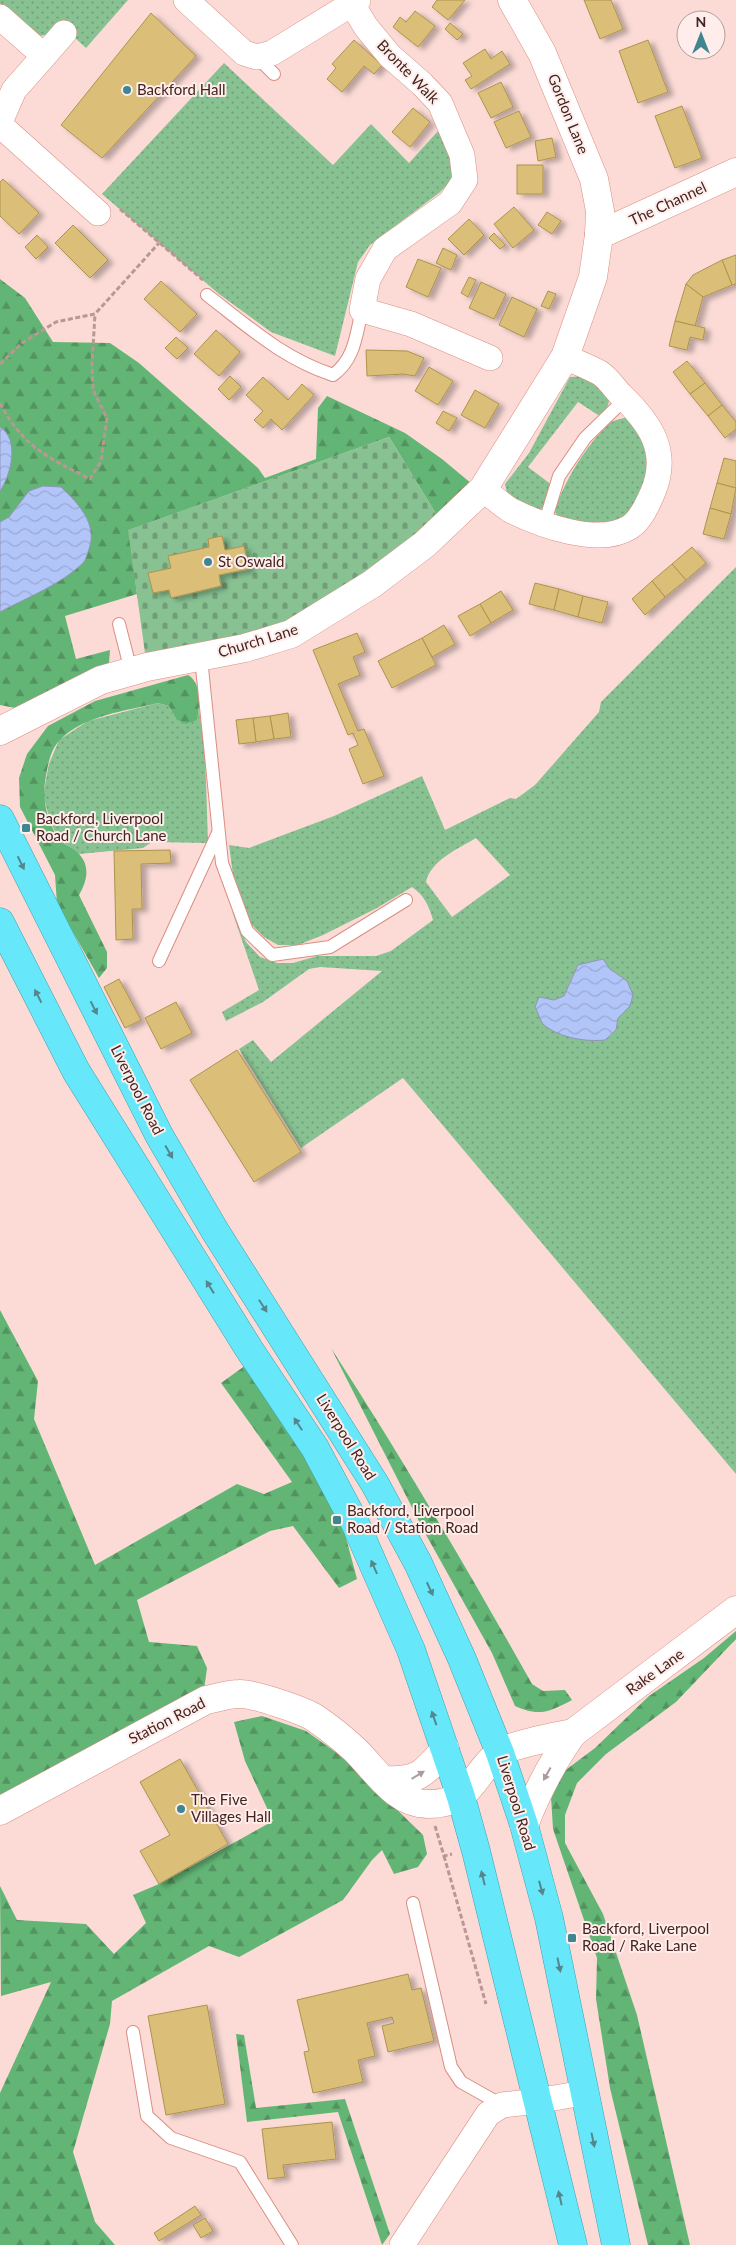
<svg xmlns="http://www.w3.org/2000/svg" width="736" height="2245" font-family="Lato,sans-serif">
	<defs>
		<pattern id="grass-dots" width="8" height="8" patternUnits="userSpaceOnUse" patternTransform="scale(1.25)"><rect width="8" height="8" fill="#88c292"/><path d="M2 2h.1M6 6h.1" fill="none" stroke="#719d77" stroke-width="1.8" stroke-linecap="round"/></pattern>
		<pattern id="forest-firs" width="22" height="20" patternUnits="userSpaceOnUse" patternTransform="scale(1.25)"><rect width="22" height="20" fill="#62b574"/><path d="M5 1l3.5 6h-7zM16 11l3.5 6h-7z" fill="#52935f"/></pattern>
		<pattern id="cemetery-stones" width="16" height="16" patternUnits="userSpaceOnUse" patternTransform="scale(1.25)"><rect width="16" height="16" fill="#88c292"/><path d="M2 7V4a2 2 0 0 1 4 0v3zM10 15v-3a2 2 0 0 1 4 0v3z" fill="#719d77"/></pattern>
		<pattern id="water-waves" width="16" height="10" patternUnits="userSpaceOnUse" patternTransform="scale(1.25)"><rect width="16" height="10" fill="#b2c5f8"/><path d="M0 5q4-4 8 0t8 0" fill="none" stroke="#9aa9d4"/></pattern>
		<filter id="shadow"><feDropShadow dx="5.5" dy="3" stdDeviation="2.5" flood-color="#0004"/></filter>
	</defs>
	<rect width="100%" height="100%" fill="#fcdbd6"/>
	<g fill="url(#grass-dots)" fill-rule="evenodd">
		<path d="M0 0H128L86 48 60 24 48 35 36 36 0 5Z"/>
		<path d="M224 63 333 165 371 124 409 163 438 131 454 161V178L439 193 370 245 358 262 335 356 271 332 219 294 102 194Z"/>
		<path d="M586 376 609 394C610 404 607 411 598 415L578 402 528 467 552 485 543 507 535 515 507 493 505 484 529 453 570 377Z"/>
		<path d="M627 417 654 455 642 500 619 523 588 525 558 517 555 512C562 484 587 444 609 424 613 420 621 419 627 417Z"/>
		<path d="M736 567V1474L403 1078 301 1148 239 1049 253 1040 271 1062 382 971 320 967 309 969 263 1002 226 1021 222 1012 259 990 232 911 246 942 260 957 277 963H293L317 956H376L391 951 433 920C429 906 424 895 412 887L377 908 323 935 298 945H278L264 937 249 922 233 875 229 845 249 848 334 816 422 776 445 830 510 798 516 799 535 785 599 712 601 702ZM476 838 510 875 452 917 426 882C430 861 459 848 476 838ZM578 965 610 969 627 981 630 1006 618 1018 616 1030 605 1040 539 997 554 1000 564 996Z"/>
		<path d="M158 703 169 706 176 719 197 720 199 709 205 752 208 843 152 842 143 848 79 854 60 840 51 824 43 795 49 764 59 740 88 721Z"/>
	</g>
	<g fill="url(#forest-firs)">
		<path d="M0 279 25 298 53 342 110 343 139 363 258 468 265 478 316 459 318 408 327 396 405 433 442 459 472 484 438 517 389 437 129 530 137 594 65 616 76 659 110 650 109 663 69 685 15 708 0 705Z"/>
		<path d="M188 675C202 683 200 706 197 720L186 724 176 719 169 706 158 703C126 711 84 715 60 740 50 749 47 769 45 782 42 800 48 825 60 840 65 845 73 848 78 853 91 866 87 881 79 895L107 952V968L99 978 57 904 55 875 20 807 19 778 27 754 48 726 95 701Z"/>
		<path d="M0 1310 38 1381 34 1419 95 1565 237 1484 264 1494 292 1482 221 1383 246 1365 302 1450 345 1534 357 1579 339 1588 293 1526 270 1531 137 1600 149 1642 197 1646 207 1668 204 1690 0 1799Z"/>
		<path d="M331 1348C402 1458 468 1570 532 1684L543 1691 565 1690 572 1700C549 1712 540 1717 515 1706L492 1653 425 1533Z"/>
		<path d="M736 1631V1639L676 1702 606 1754 577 1783 565 1815V1843L603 1914 637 2015 690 2245H648L610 2088 596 1999 597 1958 553 1829 551 1797 563 1772 595 1748 649 1696 704 1658Z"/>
		<path d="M262 1716 306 1731 344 1758 423 1835 427 1854 418 1867 394 1874 382 1850 372 1860 343 1900 239 1957 209 1946 112 2001 110 2024 73 2152 95 2222 115 2245H0V2093L51 1982 1 1996 0 1886 17 1920 86 1924 114 1954 146 1923 133 1895 159 1884 273 1821 245 1761 234 1722Z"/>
		<path d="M236 2034 244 2035 256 2108 345 2099 390 2234 382 2245 338 2112 247 2122Z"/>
	</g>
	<path fill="url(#cemetery-stones)" d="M389 437 438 517 364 572 274 631 145 653 128 530Z"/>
	<g fill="url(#water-waves)" stroke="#9195b7">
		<path d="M0 427C20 439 11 475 0 491Z"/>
		<path d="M43 486 61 487C78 503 98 524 89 549 87 554 86 560 83 563 62 584 26 598 0 612V522L9 517 29 491Z"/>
		<path d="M603 959 610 969 627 981 633 995 630 1006 618 1018 616 1030 605 1040C586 1042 560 1038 544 1025 540 1021 538 1012 535 1007L539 997 554 1000 564 996 578 965Z"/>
	</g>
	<g fill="#dbbf79" stroke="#ad934d" filter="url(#shadow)">
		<path d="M437 0H465L448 20 432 7Z"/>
		<path d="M584 0H611L623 29 600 39Z"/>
		<path d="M415 11 435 26 418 47 393 27 400 17 406 22Z"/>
		<path d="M151 13 196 56 102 158 61 125Z"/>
		<path d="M450 23 463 34 457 40 445 29Z"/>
		<path d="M354 40 382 65 374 74 364 66 342 92 327 79 336 68 332 64Z"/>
		<path d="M648 40 668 92 638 103 619 51Z"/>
		<path d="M485 49 491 59 502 51 510 64 471 89 465 80 472 76 463 63Z"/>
		<path d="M501 82 513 107 491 118 478 93Z"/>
		<path d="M682 106 702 158 675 168 655 116Z"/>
		<path d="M413 108 430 122 410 147 392 132Z"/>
		<path d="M519 111 531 137 506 148 494 122Z"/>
		<path d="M552 138 556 157 538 161 535 141Z"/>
		<rect x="517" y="165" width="26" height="29"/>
		<path d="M3 179 39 213 19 234 0 216V182Z"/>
		<path d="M514 207 534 230 513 248 494 224Z"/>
		<path d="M547 212 561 221 552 234 538 225Z"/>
		<path d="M469 219 484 235 464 255 448 239Z"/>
		<path d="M73 225 108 260 90 278 55 243Z"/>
		<path d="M494 233 505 245 500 249 489 238Z"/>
		<path d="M37 235 48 247 36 259 25 247Z"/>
		<path d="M443 248 457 255 451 270 436 263Z"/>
		<path d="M736 255V284L732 285 722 260Z"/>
		<path d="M418 259 441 268 428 297 406 287Z"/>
		<path d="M722 260 732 285 703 297 686 284 693 275Z"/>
		<path d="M469 277 476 280 468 297 461 293Z"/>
		<path d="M161 281 197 314 180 332 144 299Z"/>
		<path d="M481 282 506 294 494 319 469 308Z"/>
		<path d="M686 284 703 297 695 326 675 321Z"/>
		<path d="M548 291 556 294 549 309 541 306Z"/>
		<path d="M512 297 537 309 524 337 499 325Z"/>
		<path d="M675 321 705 328 703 340 690 337 687 350 669 346Z"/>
		<path d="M216 330 240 352 219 376 194 354Z"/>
		<path d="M176 337 188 348 177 359 165 348Z"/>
		<path d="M366 350 407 351 424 358 415 376 403 374 367 376Z"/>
		<path d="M687 361 705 383 690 394 673 372Z"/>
		<path d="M429 367 453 381 438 405 415 391Z"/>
		<path d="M230 376 241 387 229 400 218 389Z"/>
		<path d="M263 377 288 400 302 384 314 395 282 430 271 419 263 428 254 420 263 411 246 395Z"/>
		<path d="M705 383 722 405 708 416 690 394Z"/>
		<path d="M475 390 499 404 485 428 461 415Z"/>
		<path d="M722 405 736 422V429L725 438 708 416Z"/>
		<path d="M443 411 457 418 449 431 436 423Z"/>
		<path d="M724 458 736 461V488L717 483Z"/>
		<path d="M717 483 736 488 731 514 710 508Z"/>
		<path d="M710 508 731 514 724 539 703 534Z"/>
		<path d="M222 536 225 550 244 546 249 569 219 575 221 586 171 598 169 590 153 593 148 573 171 568 168 556 209 547 208 539Z"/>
		<path d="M692 547 706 563 686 580 672 564Z"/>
		<path d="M672 564 686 580 665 597 652 581Z"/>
		<path d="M652 581 665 597 645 615 632 599Z"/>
		<path d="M535 583 559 589 554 610 529 604Z"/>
		<path d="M559 589 583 596 578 617 554 610Z"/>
		<path d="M501 591 513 610 491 623 480 604Z"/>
		<path d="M583 596 608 602 602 623 578 617Z"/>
		<path d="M480 604 491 623 470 636 458 616Z"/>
		<path d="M444 625 455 644 432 657 422 638Z"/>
		<path d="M357 633 365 652 353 657 360 675 338 684 358 731 364 729 384 776 363 784 349 749 358 745 353 733 348 735 313 650Z"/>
		<path d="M422 638 436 665 392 688 378 661Z"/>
		<path d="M288 713 291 737 274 739 270 716Z"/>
		<path d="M270 716 274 739 256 742 253 718Z"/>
		<path d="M253 718 256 742 239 744 236 720Z"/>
		<path d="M170 850 171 863 141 864 142 909H132L133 939 116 940 114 851Z"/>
		<path d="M119 979 141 1020 125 1028 104 987Z"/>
		<path d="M176 1002 192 1033 161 1049 145 1018Z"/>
		<path d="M237 1050 301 1152 254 1182 190 1080Z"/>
		<path d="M180 1759 228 1844 159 1884 140 1851 170 1835 140 1782Z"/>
		<path d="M408 1974 412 1990 421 1988 434 2041 388 2052 382 2026 394 2023 392 2017 367 2023 375 2056 358 2060 363 2082 313 2093 304 2052 309 2051 297 2000Z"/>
		<path d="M207 2005 225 2104 166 2115 148 2016Z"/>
		<path d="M332 2122 336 2159 283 2165 285 2177 268 2179 262 2129Z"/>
		<path d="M195 2206 201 2215 159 2241 154 2233Z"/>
		<path d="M205 2218 213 2231 201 2238 193 2225Z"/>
	</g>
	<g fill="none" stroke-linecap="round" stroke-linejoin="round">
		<defs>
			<g id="service">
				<path d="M257 57 274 74"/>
				<path d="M207 295C249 327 282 358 333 375 355 359 356 335 362 310"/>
				<path d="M544 525 559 476 585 438 625 399"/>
				<path d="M119 624 131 671"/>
				<path d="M201 658 222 863 247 931 272 955 330 947 406 900"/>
				<path d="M159 961 218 833"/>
				<path d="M413 1903 451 2067 461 2082 502 2105"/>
				<path d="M133 2032 147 2116 171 2138 240 2162 292 2245"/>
			</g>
			<g id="minor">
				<path d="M186 0 244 53 257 57 272 53 358 0"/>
				<path d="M352 4 366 27 390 56 422 84 440 103 462 155 465 180 450 203 385 249 368 279 362 310 411 324 490 358"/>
				<path d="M0 17 44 56 14 90 0 122"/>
				<path d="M44 56 64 33"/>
				<path d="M0 125 98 213"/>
				<path d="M483 489C492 496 501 504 510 510 540 525 599 547 630 527 642 519 648 503 653 492 670 451 650 423 621 395 614 388 608 378 600 373 589 367 576 362 565 357"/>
				<path d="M402 2245 488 2114 502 2105 537 2101 583 2093"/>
			</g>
			<g id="tertiary">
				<path d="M599 235 736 172"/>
				<path d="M0 731 101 680 147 667 245 648 291 634 372 584 425 544 483 489 565 357 593 277 599 235 600 211 594 179 542 53 512 0"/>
				<path d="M383 1780C417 1782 423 1775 445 1749"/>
				<path d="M0 1811 206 1700C217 1698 228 1694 239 1694 253 1693 304 1711 315 1718 328 1727 342 1738 354 1749 376 1770 395 1804 428 1804 473 1804 471 1775 499 1753 511 1745 557 1736 573 1733"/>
				<path d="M524 1825C537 1792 552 1762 573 1733L736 1610"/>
			</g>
			<g id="trunk">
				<path d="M0 819 159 1135 215 1231 375 1484 418 1563 462 1659 500 1753 524 1825 549 1918 616 2245"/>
				<path d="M0 922 76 1071 249 1349 315 1448 356 1525 411 1650 461 1797 476 1851 573 2245"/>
			</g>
		</defs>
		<use href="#service" stroke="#da8e82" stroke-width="14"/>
		<use href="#minor" stroke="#da8e82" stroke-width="26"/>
		<use href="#tertiary" stroke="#da8e82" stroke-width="29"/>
		<use href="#trunk" stroke="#42a0ad" stroke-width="29"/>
		<g stroke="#b99894" stroke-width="3" stroke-dasharray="5 2.5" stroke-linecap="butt">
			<path d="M120 209 203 280"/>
			<path d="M0 364 22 343 56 322 95 314 159 243"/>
			<path d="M0 403C23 447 47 457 90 479L101 461 107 418 93 390 92 364 95 314"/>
			<path d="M435 1826 444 1856 452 1854"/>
			<path d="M444 1856 486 2004"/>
		</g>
		<use href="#service" stroke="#fff" stroke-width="12"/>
		<use href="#minor" stroke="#fff" stroke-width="25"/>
		<use href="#tertiary" stroke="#fff" stroke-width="28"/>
		<use href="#trunk" stroke="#67e8fa" stroke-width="28"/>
	</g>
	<defs><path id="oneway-solid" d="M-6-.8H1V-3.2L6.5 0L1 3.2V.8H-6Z" transform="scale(1.25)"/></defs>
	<g fill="#55868d">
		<use href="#oneway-solid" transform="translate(21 863) rotate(64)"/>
		<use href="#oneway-solid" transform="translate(38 996) rotate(-117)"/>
		<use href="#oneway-solid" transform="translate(94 1008) rotate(63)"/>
		<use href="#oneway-solid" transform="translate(169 1152) rotate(60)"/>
		<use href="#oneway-solid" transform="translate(210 1287) rotate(-122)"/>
		<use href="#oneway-solid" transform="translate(263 1306) rotate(57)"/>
		<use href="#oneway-solid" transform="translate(298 1424) rotate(-123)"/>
		<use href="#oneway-solid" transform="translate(374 1567) rotate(-114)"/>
		<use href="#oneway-solid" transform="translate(430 1589) rotate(65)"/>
		<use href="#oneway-solid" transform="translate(434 1718) rotate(-109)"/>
		<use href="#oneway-solid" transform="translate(483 1878) rotate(-104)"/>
		<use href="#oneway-solid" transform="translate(541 1888) rotate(75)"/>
		<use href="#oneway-solid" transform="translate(559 1965) rotate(78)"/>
		<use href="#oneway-solid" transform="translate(593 2140) rotate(78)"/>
		<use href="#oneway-solid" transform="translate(560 2198) rotate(-103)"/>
	</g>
	<g fill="#aa9c9b">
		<use href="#oneway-solid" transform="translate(547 1774) rotate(119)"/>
		<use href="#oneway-solid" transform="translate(418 1775) rotate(-31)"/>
	</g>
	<g fill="#408691" stroke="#feedea" stroke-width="2">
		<circle cx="127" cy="90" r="5"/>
		<circle cx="208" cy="562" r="5"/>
		<rect x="21" y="823" width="10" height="10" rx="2.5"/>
		<rect x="332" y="1515" width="10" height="10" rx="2.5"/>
		<circle cx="181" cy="1809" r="5"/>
		<rect x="567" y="1933" width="10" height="10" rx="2.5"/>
	</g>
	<g text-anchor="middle" stroke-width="4" stroke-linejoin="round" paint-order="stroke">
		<g font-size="15" fill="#432420" stroke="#feedea">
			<text transform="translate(408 72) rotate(46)" y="5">Bronte Walk</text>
			<text transform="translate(568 114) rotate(68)" y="5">Gordon Lane</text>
			<text transform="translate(668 204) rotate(-25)" y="5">The Channel</text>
			<text transform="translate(258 641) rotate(-17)" y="5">Church Lane</text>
			<text transform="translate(137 1090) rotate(63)" y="5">Liverpool Road</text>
			<text transform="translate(346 1437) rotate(58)" y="5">Liverpool Road</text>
			<text transform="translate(655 1672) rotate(-36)" y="5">Rake Lane</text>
			<text transform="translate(167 1721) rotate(-27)" y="5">Station Road</text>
			<text transform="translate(516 1803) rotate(73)" y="5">Liverpool Road</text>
		</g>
		<g font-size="15" fill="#432420" stroke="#feedea" text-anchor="start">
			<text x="137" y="95">Backford Hall</text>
			<text x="218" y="567">St Oswald</text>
			<text x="36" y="824">Backford, Liverpool<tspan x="36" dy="17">Road / Church Lane</tspan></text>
			<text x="347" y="1516">Backford, Liverpool<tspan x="347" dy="17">Road / Station Road</tspan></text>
			<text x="191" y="1805">The Five<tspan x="191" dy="17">Villages Hall</tspan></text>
			<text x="582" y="1934">Backford, Liverpool<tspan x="582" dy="17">Road / Rake Lane</tspan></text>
		</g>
	</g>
	<g transform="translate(701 35)"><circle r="24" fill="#feedea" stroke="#b39d99"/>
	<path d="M0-4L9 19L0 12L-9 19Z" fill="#408691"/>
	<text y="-8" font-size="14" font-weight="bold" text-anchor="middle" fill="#432420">N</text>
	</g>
</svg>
